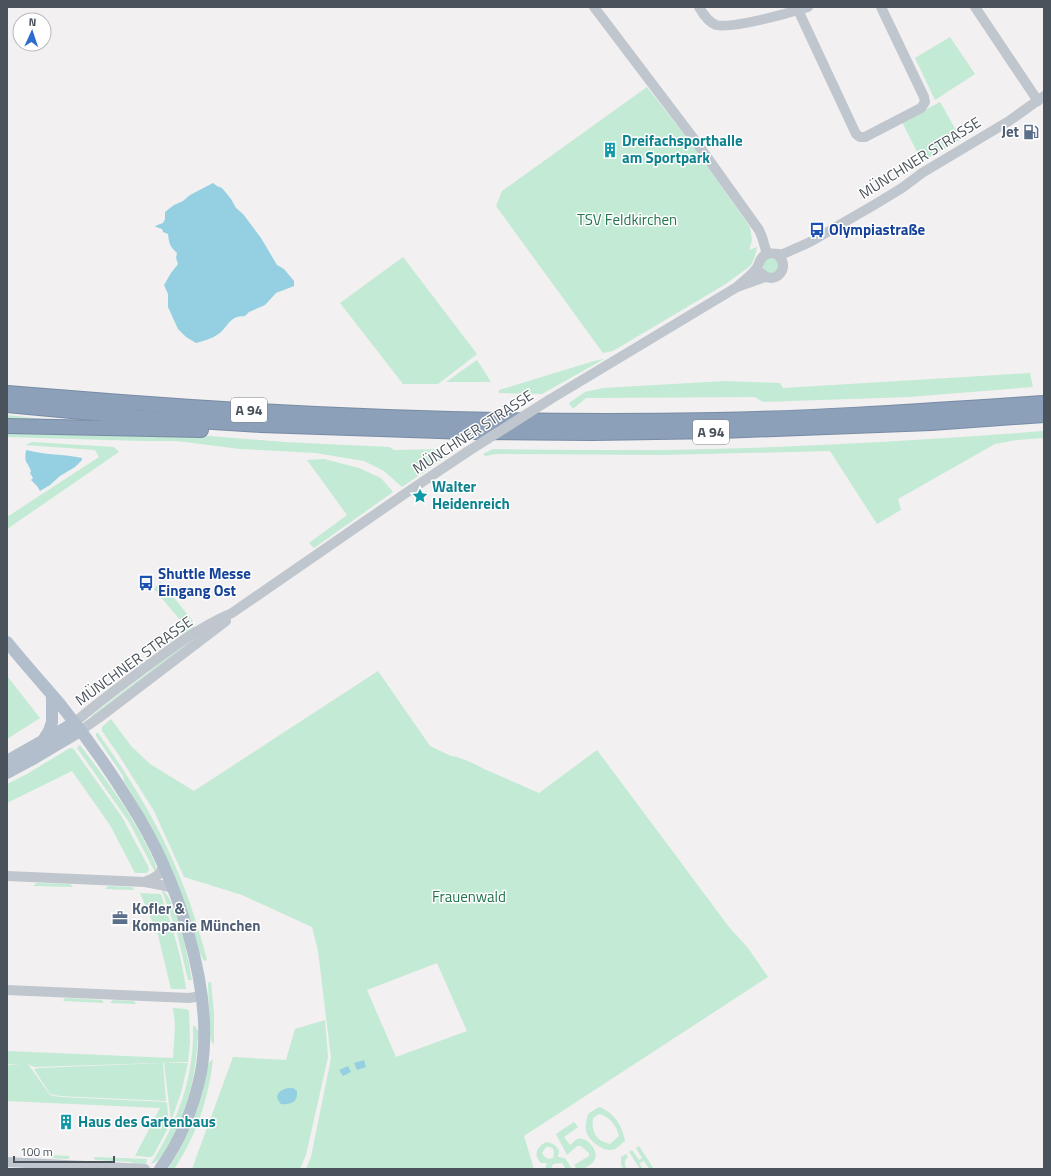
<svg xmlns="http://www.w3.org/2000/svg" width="1051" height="1176" font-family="'Titillium Web',sans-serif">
	<rect width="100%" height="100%" fill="#f2f0f0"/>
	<g fill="#c3ead4" fill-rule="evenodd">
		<path d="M950 37 975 74 935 100 915 58Z"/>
		<path d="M647 87 693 146 750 227 752 240 749 250 757 247C756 253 754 262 749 267L724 285 613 351 603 353 496 206 502 191Z"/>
		<path d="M940 102 961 139 922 162 902 122Z"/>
		<path d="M403 257 477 354 438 384H403L340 303Z"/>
		<circle cx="771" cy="266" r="8"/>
		<path d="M604 359 542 394 499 393V390L594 361Z"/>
		<path d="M477 360 491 382H446Z"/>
		<path d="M1030 373 1033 387 909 397 763 402 755 397 586 398 573 409 569 403 585 392 603 388 725 381 780 383 783 388Z"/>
		<path d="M7 415 43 419 42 422 7 421Z"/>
		<path d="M1044 431V438L1017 440 995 444 898 499 901 510 877 524 830 451 663 455 497 454 485 456 483 454 493 449C550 450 606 450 663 450 790 448 917 441 1044 431Z"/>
		<path d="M7 434 196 435 284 442 389 447 394 450 444 449 447 456 402 487 384 471 364 461 316 453 240 449 177 441H143L7 437Z"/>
		<path d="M32 442 114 447 119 452 7 529V517L99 457 95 450 25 445Z"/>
		<path d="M324 459 359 468 381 478 393 492 314 548 309 543 347 515 307 460Z"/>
		<path d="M160 582 162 583 192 620 194 627 193 630 182 635H181V621L154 589Z"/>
		<path d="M193 638 194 639 92 718 91 716Z"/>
		<path d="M378 671 430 746 451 756C457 756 478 765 484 769L539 793 597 750 729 927 748 948 768 977 524 1136 534 1169H306L311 1157 331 1058 318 951 312 927 242 895 184 877 154 811 118 754 102 731V727L111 719 131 746 150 764 194 791ZM437 963 467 1031 396 1057 367 990Z"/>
		<path d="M7 676 40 718 7 739Z"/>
		<path d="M96 733H98C131 779 161 828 182 882 192 907 200 934 207 960L204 961 199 951 188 913 170 866 152 828 124 781 123 776 96 736Z"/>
		<path d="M80 745C109 783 136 820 155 863L156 868 155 872 129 822 77 748Z"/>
		<path d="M70 748 74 749 75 751 122 817 148 866 149 870 147 873H135L110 825 72 771 7 803V784L27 774Z"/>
		<path d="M36 883 70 884 73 887 33 886Z"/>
		<path d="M108 886 132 887 134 890 105 889Z"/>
		<path d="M161 888C178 903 188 957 192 980H188L177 933Z"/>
		<path d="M140 893 159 894 161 895C172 926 182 957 186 989H171L158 935Z"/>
		<path d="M211 982 214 1014V1045L211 1041 210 1035 208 983Z"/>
		<path d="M65 998 102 1000 104 1003 63 1001Z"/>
		<path d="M113 1000 134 1001 136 1004 110 1003Z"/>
		<path d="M173 1008 186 1009 189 1011 190 1042 188 1062 34 1067 28 1064H7V1051L173 1058 175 1025Z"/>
		<path d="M325 1020 328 1057 306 1155 300 1169H192L233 1057 286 1060 295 1029Z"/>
		<path d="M193 1026H195C196 1028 197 1029 198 1031 199 1036 197 1042 197 1047 195 1080 186 1112 170 1142 165 1151 161 1161 151 1164 177 1123 195 1076 193 1026Z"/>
		<path d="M213 1059C209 1097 196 1137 174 1169H168C181 1149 192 1127 199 1104 203 1092 205 1079 207 1066L209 1063Z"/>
		<path d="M163 1063 166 1101 60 1096 50 1094 34 1069 39 1068Z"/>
		<path d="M164 1063H188L181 1093 171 1121Z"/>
		<path d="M21 1064H28L50 1095 60 1097 165 1102 167 1103 169 1126 153 1156 150 1157 135 1156 160 1108 7 1101V1065Z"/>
		<path d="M600 1107C615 1114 622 1125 625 1141 622 1143 619 1147 615 1149 605 1154 587 1140 586 1130 585 1125 587 1119 588 1114L597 1108ZM599 1114C609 1116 617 1126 619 1136L610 1144C596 1141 591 1132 593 1118Z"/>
		<path d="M574 1122 578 1127 564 1137 570 1145C572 1144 575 1140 577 1139 587 1135 604 1155 591 1164 586 1168 583 1169 577 1169L574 1165 589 1156V1153L581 1146H577L567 1155 556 1134Z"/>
		<path d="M546 1142C553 1143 556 1145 559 1151L558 1157 565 1158 572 1169H566L562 1163 553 1164 551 1169H545L547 1163H541C533 1154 537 1147 546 1142ZM546 1147C554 1146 555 1151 553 1158L548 1159 544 1156 542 1153Z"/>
		<path d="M639 1146 654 1169H649L644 1161 639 1163 643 1169H640L629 1152 632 1150 639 1160 642 1158 636 1148Z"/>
		<path d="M626 1154 628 1157C624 1160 624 1165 627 1169H623L621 1164V1157Z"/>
		<path d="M47 1155 70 1156 68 1159 49 1158Z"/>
		<path d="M94 1157 147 1159 146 1164H133L132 1162 95 1160Z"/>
	</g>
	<g fill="#95cfe2">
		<path d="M213 183 217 186 222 188 231 199 236 208 243 214 261 238 277 265 284 269 294 281V286L276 293 265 305 249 312 245 316C228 316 229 327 217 335 211 339 203 341 196 343L186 337 178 329 168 307V294L164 285 171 273 178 264 176 258 177 253C170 247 169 243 168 234L163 232 162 229 156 227 155 226 163 223 165 219V212L174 205 183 201 190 195Z"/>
		<path d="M26 450C44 455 64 454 82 458V460L75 467 60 476 50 485 40 491 37 486 31 480 33 478 30 473 31 471C27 460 24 464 26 450Z"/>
		<path d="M364 1060 366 1067 357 1070 354 1063Z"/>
		<path d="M348 1066 351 1072 343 1076 339 1070Z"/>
		<path d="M288 1088H293L297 1091C298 1102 291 1105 281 1104 273 1096 279 1090 288 1088Z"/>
	</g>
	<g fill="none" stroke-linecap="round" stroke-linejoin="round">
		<defs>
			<g id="highway">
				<path d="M7 393C45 396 83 399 121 402 319 417 517 424 716 420 825 418 935 410 1044 403"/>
				<path d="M7 405 135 417 261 425 469 432 592 433 720 431 931 423 1044 415"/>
				<path d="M7 426 201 430"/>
			</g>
		</defs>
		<use href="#highway" stroke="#788ba4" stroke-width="16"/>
		<g stroke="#c0c6cd" stroke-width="10">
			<path d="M594 7 694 139 759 230 762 237 767 254"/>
			<path d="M699 7C703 14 708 22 716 25 733 29 789 13 808 7"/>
			<path d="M975 7 1038 101"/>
			<path d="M798 10 856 134 860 137H865L921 108 925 102 924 97 881 7"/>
			<path d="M761 273C774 287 792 268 778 255"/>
			<path d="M737 287C743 281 751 276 756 269 760 264 759 257 767 254 772 252 777 255 783 254L810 242 874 205 902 188 922 173 1009 121 1044 96"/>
			<path d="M549 400 737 287 765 277"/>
			<path d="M74 723C96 704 119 687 142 670 170 649 199 627 232 613L403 495 467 452"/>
			<path d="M80 731 100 717 226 621"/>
			<path d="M7 876 145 882 166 886 173 889"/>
			<path d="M145 882C155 877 161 876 163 864"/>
			<path d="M7 990 189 998 202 996"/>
			<path d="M7 1162 145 1169"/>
		</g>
		<g stroke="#b2becb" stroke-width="12">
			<path d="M7 642C24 663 42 683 60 704 85 735 109 769 130 803 175 873 216 988 201 1072 194 1107 181 1140 160 1169"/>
			<path d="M42 742 49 731 52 722V696"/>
			<path d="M7 761 74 723"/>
			<path d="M7 773 33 759 80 731"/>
		</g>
		<use href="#highway" stroke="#8da0b9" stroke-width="14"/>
		<path stroke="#c0c6cd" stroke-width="10" d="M467 452 549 400"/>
	</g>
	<defs>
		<symbol id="fuel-bare" viewBox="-9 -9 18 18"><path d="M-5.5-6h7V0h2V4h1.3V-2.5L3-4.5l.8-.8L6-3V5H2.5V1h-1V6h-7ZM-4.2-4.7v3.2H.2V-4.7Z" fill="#5c6f8a" stroke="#fff" stroke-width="2.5" paint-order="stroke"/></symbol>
		<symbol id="building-bare" viewBox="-9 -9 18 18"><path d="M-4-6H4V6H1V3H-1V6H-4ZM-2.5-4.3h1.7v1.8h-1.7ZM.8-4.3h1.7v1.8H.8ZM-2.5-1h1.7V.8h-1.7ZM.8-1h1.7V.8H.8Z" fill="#0f9aa8" stroke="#fff" stroke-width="2.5" paint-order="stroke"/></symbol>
		<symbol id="bus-bare" viewBox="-9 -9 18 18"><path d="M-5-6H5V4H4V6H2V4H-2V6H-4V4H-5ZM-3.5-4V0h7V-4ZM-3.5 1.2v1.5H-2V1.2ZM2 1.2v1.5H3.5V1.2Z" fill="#1a4fb4" stroke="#fff" stroke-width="2.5" paint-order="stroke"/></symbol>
		<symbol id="sight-bare" viewBox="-9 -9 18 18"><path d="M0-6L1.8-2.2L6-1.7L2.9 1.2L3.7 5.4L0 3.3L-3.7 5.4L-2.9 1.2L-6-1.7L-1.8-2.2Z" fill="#0f9aa8" stroke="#fff" stroke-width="2.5" paint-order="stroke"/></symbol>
		<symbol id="office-bare" viewBox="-9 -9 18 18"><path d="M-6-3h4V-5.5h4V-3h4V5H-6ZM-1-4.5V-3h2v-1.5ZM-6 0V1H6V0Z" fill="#5c6f8a" stroke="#fff" stroke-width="2.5" paint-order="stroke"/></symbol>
	</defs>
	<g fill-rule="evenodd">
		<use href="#fuel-bare" x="1020" y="121" width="22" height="22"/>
		<use href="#building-bare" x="599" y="139" width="22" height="22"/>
		<use href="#bus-bare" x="806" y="219" width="22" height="22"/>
		<use href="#sight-bare" x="409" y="485" width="22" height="22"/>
		<use href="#bus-bare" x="135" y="572" width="22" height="22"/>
		<use href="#office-bare" x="109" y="907" width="22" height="22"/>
		<use href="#building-bare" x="55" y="1111" width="22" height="22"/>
	</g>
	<g text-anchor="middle" stroke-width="3" stroke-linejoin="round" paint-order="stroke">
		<g fill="#fff" stroke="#80868c" stroke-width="1">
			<rect x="231" y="398" width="36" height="24" rx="3"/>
			<rect x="693" y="420" width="36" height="24" rx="3"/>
		</g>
		<g font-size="14" font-weight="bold" fill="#4a525b">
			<text x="249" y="415">A 94</text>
			<text x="711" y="437">A 94</text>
		</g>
		<g font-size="15" font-weight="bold" fill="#4e5e75" stroke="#fff" text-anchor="end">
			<text x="1019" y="137">Jet</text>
			<text x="132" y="914" text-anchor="start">Kofler &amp;<tspan x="132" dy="17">Kompanie München</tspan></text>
		</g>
		<g font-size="15" font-weight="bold" fill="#0d838f" stroke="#fff" text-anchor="start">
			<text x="622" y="146">Dreifachsporthalle<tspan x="622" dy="17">am Sportpark</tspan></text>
			<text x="432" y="492">Walter<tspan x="432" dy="17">Heidenreich</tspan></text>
			<text x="78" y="1127">Haus des Gartenbaus</text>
		</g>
		<g font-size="15" fill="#4a525b" stroke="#fff">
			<text transform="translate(920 158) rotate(-32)" y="5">MÜNCHNER STRASSE</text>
			<text transform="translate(473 432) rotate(-33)" y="5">MÜNCHNER STRASSE</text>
			<text transform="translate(134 661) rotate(-36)" y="5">MÜNCHNER STRASSE</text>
		</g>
		<g font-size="15" fill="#22754f" stroke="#fff">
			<text x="627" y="225">TSV Feldkirchen</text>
			<text x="469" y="902">Frauenwald</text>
		</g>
		<g font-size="15" font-weight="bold" fill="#164399" stroke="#fff" text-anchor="start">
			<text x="829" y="235">Olympiastraße</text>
			<text x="158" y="579">Shuttle Messe<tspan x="158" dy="17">Eingang Ost</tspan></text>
		</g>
	</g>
	<rect width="1051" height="1176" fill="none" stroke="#4a525b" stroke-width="16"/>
	<g transform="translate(32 32) rotate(3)"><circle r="19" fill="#ffffff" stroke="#b7babd"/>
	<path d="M0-3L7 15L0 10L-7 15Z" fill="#2e6cce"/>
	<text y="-6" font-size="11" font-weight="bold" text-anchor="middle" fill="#4a525b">N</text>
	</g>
	<path d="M14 1156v6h100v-6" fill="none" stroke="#4a525b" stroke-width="2"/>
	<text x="20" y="1156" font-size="12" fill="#4a525b" stroke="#ffffff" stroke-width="3" paint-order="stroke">100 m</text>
</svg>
